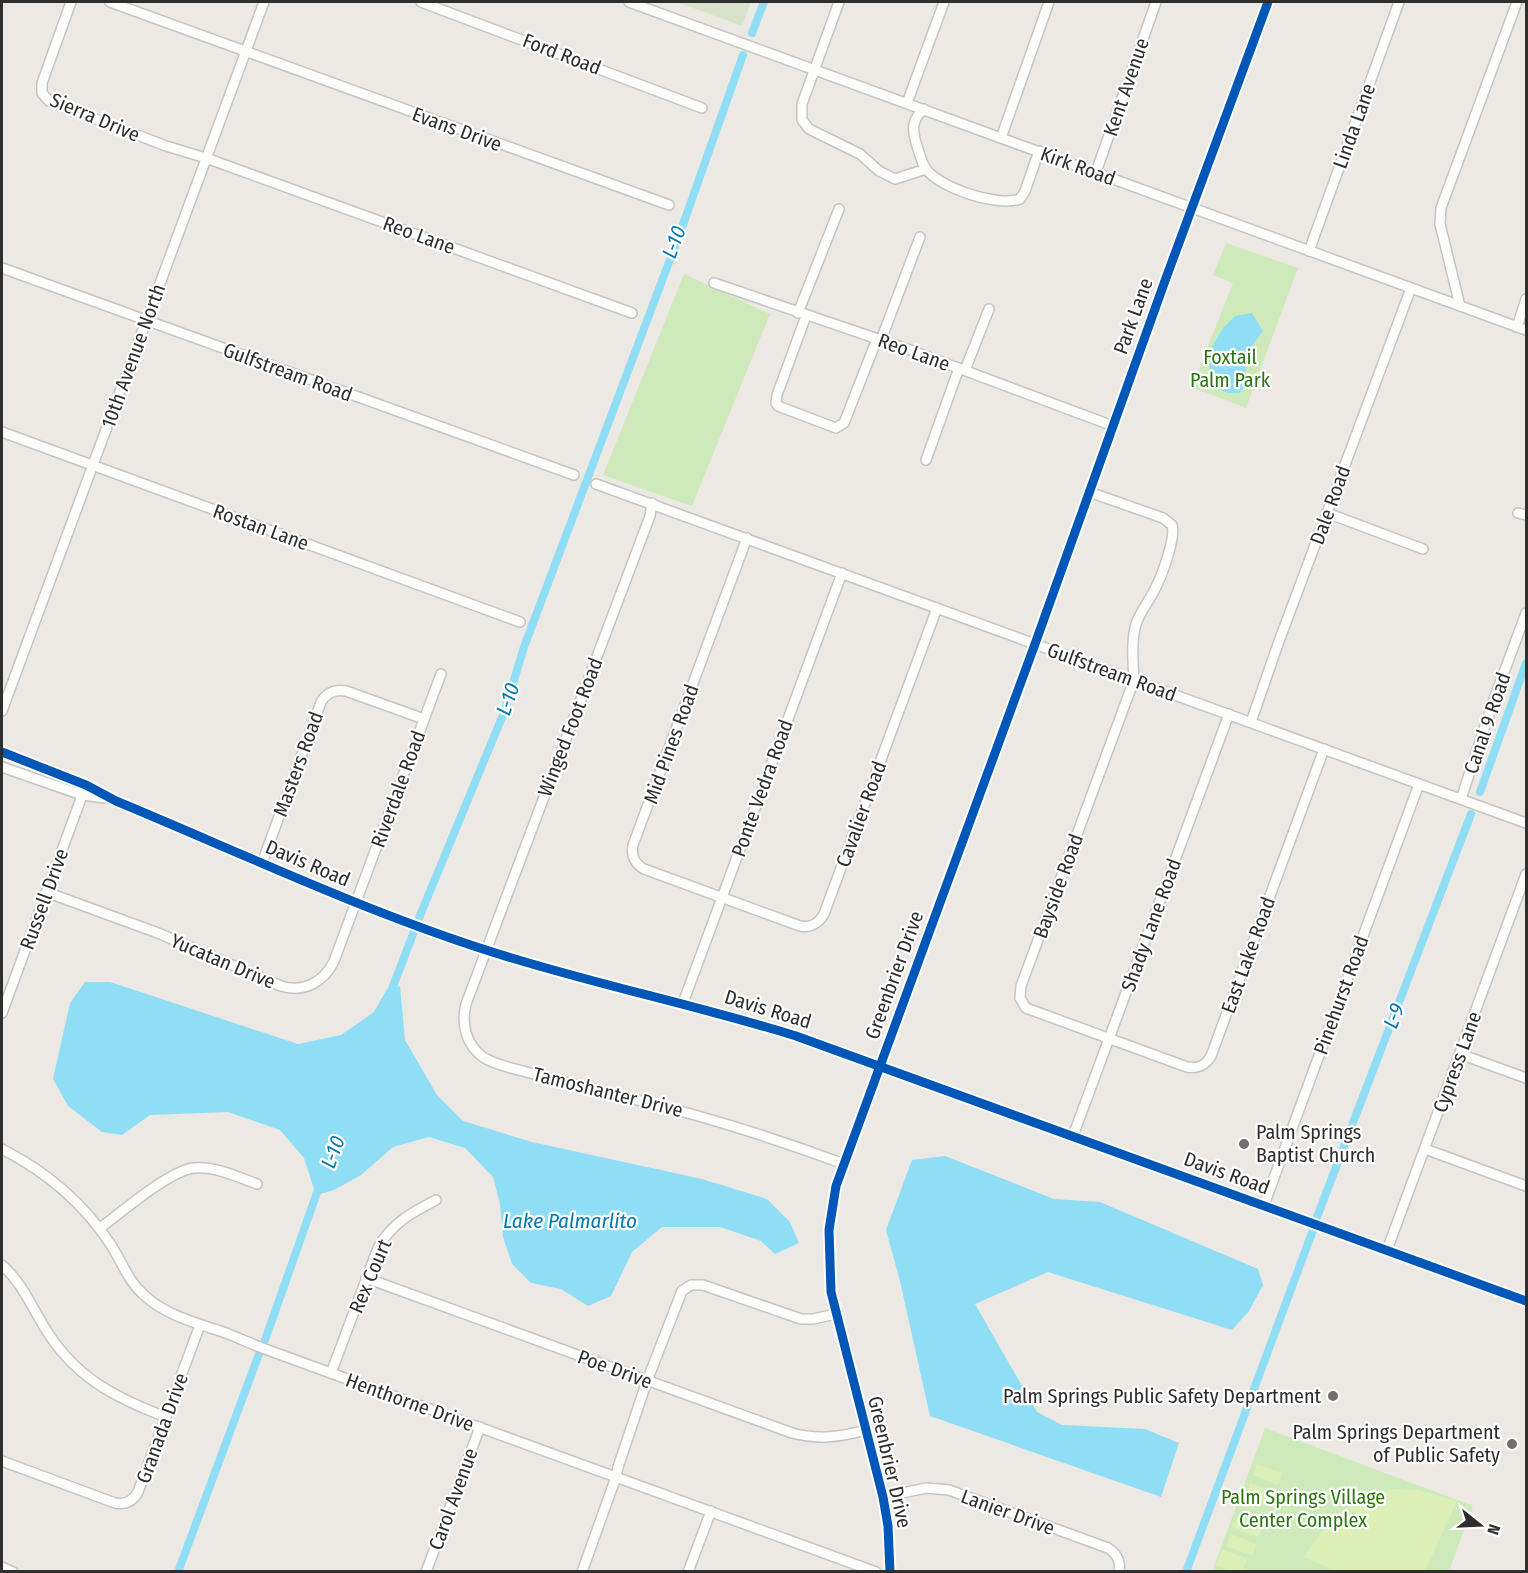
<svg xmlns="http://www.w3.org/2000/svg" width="1528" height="1573" font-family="'Fira Sans Condensed',sans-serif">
	<rect width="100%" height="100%" fill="#ece8e4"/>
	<g fill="#cfeaba">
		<path d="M1226 243 1298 268 1246 408 1192 387 1233 283 1213 275Z"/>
		<path d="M684 274 770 314 692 506 603 475Z"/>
		<path d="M1265 1428 1473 1506 1449 1571 1212 1572Z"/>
	</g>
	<path fill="#d9e1ca" d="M677 2H751L742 26Z"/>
	<g fill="#dcefb7">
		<path d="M1257 1464 1282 1473 1278 1485 1253 1475Z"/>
		<path d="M1250 1483 1276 1492 1271 1504 1246 1494Z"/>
		<path d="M1395 1489 1419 1490 1457 1501 1425 1571H1336L1304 1557C1329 1519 1348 1497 1395 1489Z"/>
		<path d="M1238 1516 1263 1526 1259 1537 1233 1528Z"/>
		<path d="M1231 1534 1256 1544 1252 1556 1226 1546Z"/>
		<path d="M1222 1549 1247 1559 1242 1571H1232L1216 1565Z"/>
	</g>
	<g fill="#90def5">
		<path d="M1252 313 1263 331C1247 352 1244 359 1246 385L1239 393H1228L1214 387 1209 373 1211 348 1223 328 1235 316Z"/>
		<path d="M85 982H110L298 1044 341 1035 374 1012 387 989 400 986 405 1040 437 1095 463 1121 532 1142 702 1179 767 1199 790 1222 799 1243 775 1254 761 1241 720 1227H662L632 1252 611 1296 588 1306 561 1289 531 1283 512 1264 503 1237 500 1204 493 1177 465 1148 429 1137 393 1147 361 1175 334 1190 316 1195 304 1158 280 1130 228 1112 150 1115 122 1135 102 1132 68 1106 53 1079 70 1003Z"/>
		<path d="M945 1156 1054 1199 1100 1202 1258 1269 1263 1285 1249 1311 1232 1330 1048 1272 975 1304 1037 1412 1062 1425 1145 1429 1179 1443 1161 1497 930 1416 900 1281 886 1230 912 1160Z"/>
	</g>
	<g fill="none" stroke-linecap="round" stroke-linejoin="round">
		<g stroke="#90def5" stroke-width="8">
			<path d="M752 33 764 2"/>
			<path d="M1480 792 1526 663"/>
			<path d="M389 997 421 913 505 710 524 647 680 233 743 55"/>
			<path d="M1317 1217 1471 814"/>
			<path d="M265 1340 319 1187"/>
			<path d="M178 1572 259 1354"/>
			<path d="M1186 1572 1313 1230"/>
		</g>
		<defs>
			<g id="minor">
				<path d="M71 2 42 83V93L49 101 166 146 206 158 632 313"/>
				<path d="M110 2 669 205"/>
				<path d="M421 2 702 108"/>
				<path d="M629 2 1526 330"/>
				<path d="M839 2 802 104V120L809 129 860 154 879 171 895 179 926 169"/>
				<path d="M907 103 944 2"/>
				<path d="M924 109C912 119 912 129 916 143 919 151 921 162 926 169 940 188 997 207 1020 199L1025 191 1039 151"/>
				<path d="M1001 138 1049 2"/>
				<path d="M1096 172 1156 2"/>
				<path d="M1309 251 1399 2"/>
				<path d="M2 268 574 475"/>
				<path d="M714 283 910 350 1113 426"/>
				<path d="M1460 306 1440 224 1441 208 1517 2"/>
				<path d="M798 313 839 209"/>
				<path d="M806 316 777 395 776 403 778 406 836 428 844 423 877 339"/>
				<path d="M1517 327 1526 299"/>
				<path d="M881 340 920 237"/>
				<path d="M965 370 989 309"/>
				<path d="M2 432 520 622"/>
				<path d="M926 460 959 368"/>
				<path d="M596 484 1526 823"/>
				<path d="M1089 492 1163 518 1172 525C1176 538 1162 575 1156 587 1150 600 1141 610 1136 624 1131 642 1133 661 1134 680L1021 986 1020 998 1026 1008 1187 1067C1198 1069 1205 1066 1211 1056L1324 749"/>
				<path d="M652 503 650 516 466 1004C461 1024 466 1045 483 1057 495 1065 512 1068 526 1072 562 1081 597 1090 633 1099 705 1116 774 1138 844 1164"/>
				<path d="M1327 513 1423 549"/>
				<path d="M1518 513 1526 515"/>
				<path d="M747 538 633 845C631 856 634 863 644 869L800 926C811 928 818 924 824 914L937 608"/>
				<path d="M2 711 264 2"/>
				<path d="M1251 722 1278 644 1411 288"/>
				<path d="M2 752 86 785 116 801C239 852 359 909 486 950 588 983 693 1004 796 1036L1526 1301"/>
				<path d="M2 767 82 795 105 798"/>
				<path d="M1461 799 1493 702 1526 613"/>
				<path d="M262 863 321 702C327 692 335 689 346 691L424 719"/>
				<path d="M46 892 158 933 281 986C304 993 324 982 334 961L441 674"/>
				<path d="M683 1003 842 573"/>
				<path d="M2 1013 86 785"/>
				<path d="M1460 1054 1526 1078"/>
				<path d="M1073 1136 1229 714"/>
				<path d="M2 1149C47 1172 83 1202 111 1245 122 1262 128 1281 144 1295 165 1315 196 1323 223 1332 237 1337 251 1344 265 1349L876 1572"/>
				<path d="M1425 1149 1526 1186"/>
				<path d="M1264 1205 1419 784"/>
				<path d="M100 1228C121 1213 170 1170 194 1168 215 1166 238 1177 257 1184"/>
				<path d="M1387 1250 1526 874"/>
				<path d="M2 1265C21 1282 30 1303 43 1325 73 1376 113 1397 166 1417"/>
				<path d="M366 1278 792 1433C818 1440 840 1437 866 1430"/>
				<path d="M331 1373 378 1248C392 1223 411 1213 436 1200"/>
				<path d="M2 1461 115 1503C126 1505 133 1501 138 1492L200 1325"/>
				<path d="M883 1497 926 1488 949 1490 1108 1548C1117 1554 1121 1561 1119 1572"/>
				<path d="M2 1567 13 1572"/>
				<path d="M426 1572 480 1427"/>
				<path d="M582 1572 616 1477 618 1467 647 1381 682 1291 691 1285H703L801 1319H813L836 1314"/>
				<path d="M688 1572 711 1511"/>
				<path d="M890 1572 888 1526 883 1497 831 1292 829 1230 836 1186 1035 644 1166 278 1268 2"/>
			</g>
		</defs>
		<use href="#minor" stroke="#c5c5c5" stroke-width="12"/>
		<use href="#minor" stroke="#fcfcfb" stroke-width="9"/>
		<defs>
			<g id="cycleway">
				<path d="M2 752 86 785 116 801C239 852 359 909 486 950 588 983 693 1004 796 1036L1526 1301"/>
				<path d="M890 1572 888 1526 883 1497 831 1292 829 1230 836 1186 1035 644 1166 278 1268 2"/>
			</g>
		</defs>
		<use href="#cycleway" stroke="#fff" stroke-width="13"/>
		<use href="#cycleway" stroke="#0057b8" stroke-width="9"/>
	</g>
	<g fill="#706f6e" stroke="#fff" stroke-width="2">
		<circle cx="1244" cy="1144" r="6"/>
		<circle cx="1333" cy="1396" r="6"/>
		<circle cx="1512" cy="1444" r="6"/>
	</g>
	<g text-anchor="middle" stroke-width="4.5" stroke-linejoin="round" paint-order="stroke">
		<g font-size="20" fill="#2e2e2e" stroke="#fff">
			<text transform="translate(562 54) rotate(21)" y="7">Ford Road</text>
			<text transform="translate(1126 87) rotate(-71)" y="7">Kent Avenue</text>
			<text transform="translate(95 117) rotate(23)" y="7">Sierra Drive</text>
			<text transform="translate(1354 126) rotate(-70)" y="7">Linda Lane</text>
			<text transform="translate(457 129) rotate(20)" y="7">Evans Drive</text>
			<text transform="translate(1078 166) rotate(20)" y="7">Kirk Road</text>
			<text transform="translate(419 235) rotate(20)" y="7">Reo Lane</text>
			<text transform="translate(1133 316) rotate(-70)" y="7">Park Lane</text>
			<text transform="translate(914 352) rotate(20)" y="7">Reo Lane</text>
			<text transform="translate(133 356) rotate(-70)" y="7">10th Avenue North</text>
			<text transform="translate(288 372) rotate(20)" y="7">Gulfstream Road</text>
			<text transform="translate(1330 505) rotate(-70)" y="7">Dale Road</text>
			<text transform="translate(261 527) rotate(20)" y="7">Rostan Lane</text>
			<text transform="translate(1112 672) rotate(20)" y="7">Gulfstream Road</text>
			<text transform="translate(1487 723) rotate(-71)" y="7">Canal 9 Road</text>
			<text transform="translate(570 727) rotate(-69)" y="7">Winged Foot Road</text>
			<text transform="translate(671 744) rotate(-70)" y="7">Mid Pines Road</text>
			<text transform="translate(298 764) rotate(-70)" y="7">Masters Road</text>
			<text transform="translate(762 788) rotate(-70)" y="7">Ponte Vedra Road</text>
			<text transform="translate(398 789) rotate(-70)" y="7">Riverdale Road</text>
			<text transform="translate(861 814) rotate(-70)" y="7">Cavalier Road</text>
			<text transform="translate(308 863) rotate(23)" y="7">Davis Road</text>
			<text transform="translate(1058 886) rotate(-70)" y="7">Bayside Road</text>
			<text transform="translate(44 899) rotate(-70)" y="7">Russell Drive</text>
			<text transform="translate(1151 925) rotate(-70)" y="7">Shady Lane Road</text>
			<text transform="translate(1248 955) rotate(-70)" y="7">East Lake Road</text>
			<text transform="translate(223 961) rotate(23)" y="7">Yucatan Drive</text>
			<text transform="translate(894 975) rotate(-70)" y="7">Greenbrier Drive</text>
			<text transform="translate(1341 995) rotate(-70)" y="7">Pinehurst Road</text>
			<text transform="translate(768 1009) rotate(17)" y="7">Davis Road</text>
			<text transform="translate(1457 1062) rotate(-70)" y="7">Cypress Lane</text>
			<text transform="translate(608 1092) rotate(14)" y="7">Tamoshanter Drive</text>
			<text transform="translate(1227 1173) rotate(20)" y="7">Davis Road</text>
			<text transform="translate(370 1276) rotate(-67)" y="7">Rex Court</text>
			<text transform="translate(615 1369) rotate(20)" y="7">Poe Drive</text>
			<text transform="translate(410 1402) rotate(20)" y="7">Henthorne Drive</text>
			<text transform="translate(162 1428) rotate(-70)" y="7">Granada Drive</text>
			<text transform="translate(890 1462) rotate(77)" y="7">Greenbrier Drive</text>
			<text transform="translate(453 1499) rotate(-70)" y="7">Carol Avenue</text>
			<text transform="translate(1008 1512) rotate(20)" y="7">Lanier Drive</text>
		</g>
		<g font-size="20" fill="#2b7613" stroke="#fff">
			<text x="1230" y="364">Foxtail<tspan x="1230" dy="23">Palm Park</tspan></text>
			<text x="1303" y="1504">Palm Springs Village<tspan x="1303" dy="23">Center Complex</tspan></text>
		</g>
		<g font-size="20" fill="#2e2e2e" stroke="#fff" text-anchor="end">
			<text x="1256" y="1139" text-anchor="start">Palm Springs<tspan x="1256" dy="23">Baptist Church</tspan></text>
			<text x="1321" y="1403">Palm Springs Public Safety Department</text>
			<text x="1500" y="1439">Palm Springs Department<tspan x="1500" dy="23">of Public Safety</tspan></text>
		</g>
		<g font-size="21" font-style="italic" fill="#0079b0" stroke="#fff">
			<text transform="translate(674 242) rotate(-70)" y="7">L-10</text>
			<text transform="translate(508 699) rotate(-71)" y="7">L-10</text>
			<text transform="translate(1394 1016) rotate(-69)" y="7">L-9</text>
			<text transform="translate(333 1152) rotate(-70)" y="7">L-10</text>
			<text x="570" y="1228">Lake Palmarlito</text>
		</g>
	</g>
	<rect width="1528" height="1573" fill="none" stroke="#2e2e2e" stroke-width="6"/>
	<g transform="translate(1480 1525) rotate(108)" stroke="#ffffff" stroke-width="4.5" paint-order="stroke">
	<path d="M0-4.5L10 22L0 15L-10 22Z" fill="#2e2e2e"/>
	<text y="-9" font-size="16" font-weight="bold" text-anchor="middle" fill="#2e2e2e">N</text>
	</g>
</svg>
